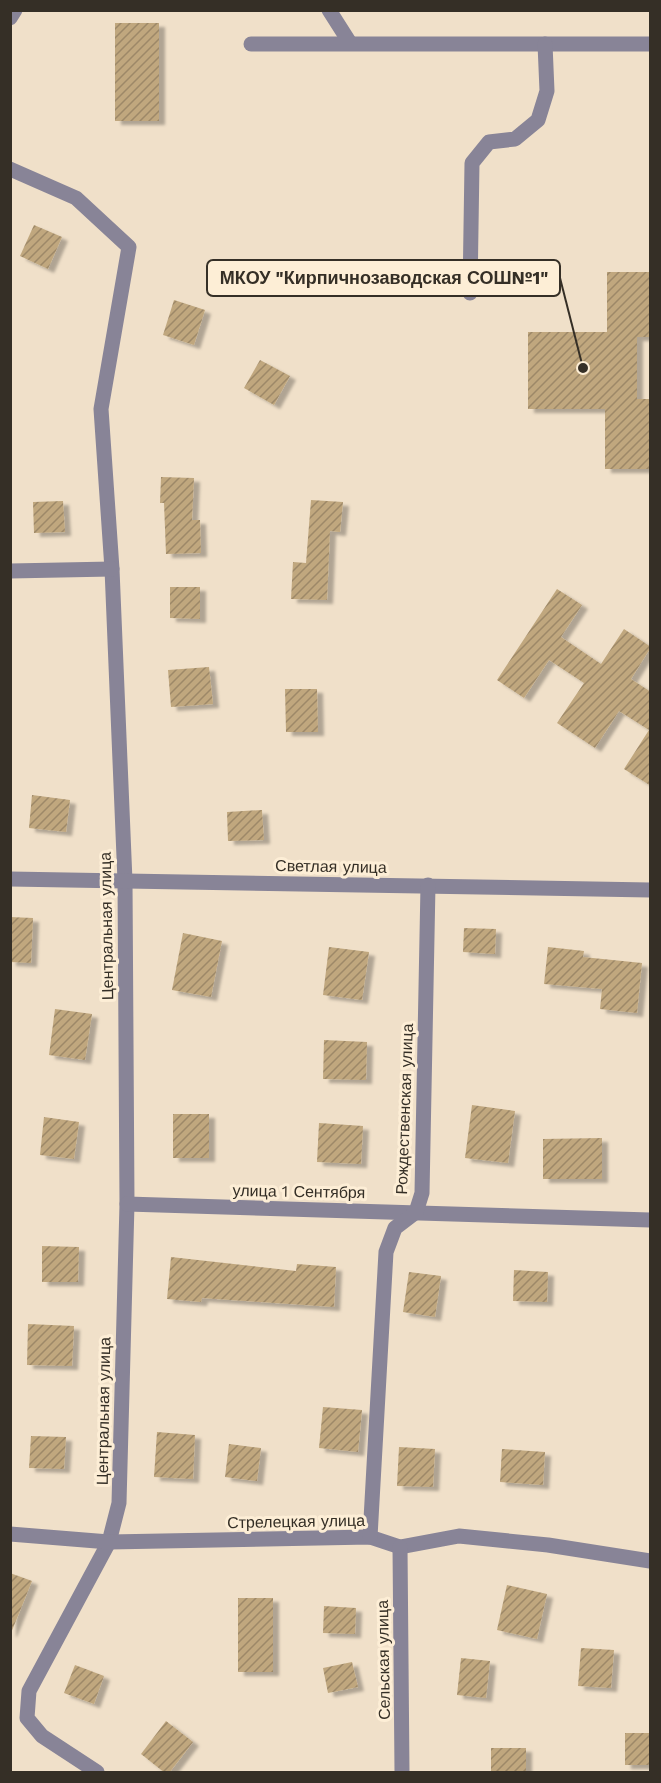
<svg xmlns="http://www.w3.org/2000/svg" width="661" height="1783" font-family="'Work Sans',sans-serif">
	<defs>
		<pattern id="building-hatch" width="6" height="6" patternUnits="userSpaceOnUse" patternTransform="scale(1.5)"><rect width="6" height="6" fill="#c0a77e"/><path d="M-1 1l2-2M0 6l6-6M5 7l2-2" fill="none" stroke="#9d8867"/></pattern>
		<filter id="shadow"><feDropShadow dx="6" dy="4" stdDeviation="1.5" flood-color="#0004"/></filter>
	</defs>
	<rect width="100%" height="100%" fill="#f0e0c9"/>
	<g fill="url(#building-hatch)" filter="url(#shadow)">
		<rect x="115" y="23" width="44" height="98"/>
		<path d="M34 225 62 237 48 269 20 256Z"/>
		<path d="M607 272H651V337H637V399H651V469H605V409H528V332H607Z"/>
		<path d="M174 300 205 310 194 345 163 335Z"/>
		<path d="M260 360 290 376 274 405 244 388Z"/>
		<path d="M161 477 194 478 192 520H200L201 553 166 554 164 503H160Z"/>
		<path d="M311 500 343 502 340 532 330 531 327 600 291 599 293 562 306 563Z"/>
		<path d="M63 501 65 532 34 533 33 502Z"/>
		<path d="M170 587H200V619L170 618Z"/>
		<path d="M557 589 582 605 561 637 601 664 624 629 651 647 631 679 651 692V786L624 769 649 730 619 711 595 748 557 723 584 683 549 660 524 698 497 680Z"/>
		<path d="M209 667 213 704 171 707 168 670Z"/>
		<path d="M285 689H317L318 732H286Z"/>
		<path d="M32 795 70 800 66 832 29 828Z"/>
		<path d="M262 810 264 840 228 841 227 812Z"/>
		<path d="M10 917 33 918 31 963 10 962Z"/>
		<path d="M464 928 496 929 495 954 463 952Z"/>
		<path d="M183 933 222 941 211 997 172 990Z"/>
		<path d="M329 947 369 952 362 1000 323 995Z"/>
		<path d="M548 947 584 951 583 957 642 963 637 1013 600 1009 602 989 544 984Z"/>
		<path d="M55 1009 92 1014 85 1060 49 1055Z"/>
		<path d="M324 1040 367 1042 366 1080 323 1079Z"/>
		<path d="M472 1105 515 1111 508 1163 465 1158Z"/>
		<rect x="173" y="1114" width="36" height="44"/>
		<path d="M44 1117 79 1122 74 1159 40 1155Z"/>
		<path d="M319 1123 363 1126 361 1164 317 1162Z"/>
		<path d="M602 1138V1179H543V1139Z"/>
		<path d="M42 1246 79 1247 78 1282H42Z"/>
		<path d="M171 1257 296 1271 297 1264 336 1267 334 1307 202 1298 201 1302 167 1299Z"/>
		<path d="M514 1270 548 1272 547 1302 513 1301Z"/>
		<path d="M409 1272 441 1276 435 1317 403 1312Z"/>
		<path d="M28 1324 74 1326 72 1366 27 1365Z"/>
		<path d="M323 1407 362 1410 358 1452 319 1448Z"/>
		<path d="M157 1432 195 1435 193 1479 154 1477Z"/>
		<path d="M31 1436 66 1437 64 1469 29 1468Z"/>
		<path d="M229 1444 261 1448 257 1481 225 1477Z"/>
		<path d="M399 1447 435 1449 433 1487 397 1486Z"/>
		<path d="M502 1449 545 1452 543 1485 500 1482Z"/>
		<path d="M10 1573 32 1581 11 1633H10Z"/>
		<path d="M507 1585 547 1594 537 1639 497 1630Z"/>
		<rect x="238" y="1598" width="35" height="74"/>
		<path d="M324 1606 356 1608 355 1634 323 1633Z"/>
		<path d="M581 1648 614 1650 611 1688 578 1686Z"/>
		<path d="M461 1658 490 1661 486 1698 457 1695Z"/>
		<path d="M352 1662 358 1687 328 1693 323 1668Z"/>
		<path d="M75 1665 104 1676 94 1704 64 1693Z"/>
		<path d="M166 1721 193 1742 169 1773H165L141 1754Z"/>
		<rect x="625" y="1733" width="26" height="32"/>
		<rect x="491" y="1748" width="35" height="25"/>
	</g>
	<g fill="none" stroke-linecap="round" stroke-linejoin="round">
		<g stroke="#888497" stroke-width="15">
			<path d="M329 10 350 43"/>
			<path d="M10 18 15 10"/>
			<path d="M251 44H650"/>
			<path d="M10 169 76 198 129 247 101 409 112 569 125 881 127 1204 119 1503 109 1542 29 1691 27 1718 42 1736 97 1772"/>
			<path d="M470 293 472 163 489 142 515 139 538 120 547 91 545 44"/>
			<path d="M10 571 112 569"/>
			<path d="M10 879 650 890"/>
			<path d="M127 1204 650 1220"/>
			<path d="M10 1534 109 1542 370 1537 400 1547 459 1536 548 1545 650 1561"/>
			<path d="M370 1537 386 1252 395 1228 416 1212 422 1193 428 885"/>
			<path d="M400 1547 402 1772"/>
		</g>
	</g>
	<g text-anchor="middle" stroke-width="6" stroke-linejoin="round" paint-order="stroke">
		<g font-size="16" fill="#352f26" stroke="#fdeed6">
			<text transform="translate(331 866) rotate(1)" y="6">Светлая улица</text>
			<text transform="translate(106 926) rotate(-91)" y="6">Центральная улица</text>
			<text transform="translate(404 1109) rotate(-88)" y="6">Рождественская улица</text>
			<text transform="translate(299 1191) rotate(1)" y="6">улица 1 Сентября</text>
			<text transform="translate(103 1411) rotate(-89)" y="6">Центральная улица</text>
			<text transform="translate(296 1521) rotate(-1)" y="6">Стрелецкая улица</text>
			<text transform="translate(383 1660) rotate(-91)" y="6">Сельская улица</text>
		</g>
	</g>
	<path fill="none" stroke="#352f26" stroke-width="2" d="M583 368L560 278"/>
	<circle fill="#352f26" stroke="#fdeed6" stroke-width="2" cx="583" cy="368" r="6"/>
	<rect fill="#fdeed6" stroke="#352f26" stroke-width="2" x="207" y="260" width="353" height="36" rx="6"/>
	<g font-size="18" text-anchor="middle" font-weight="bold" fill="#352f26">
		<text x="384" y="284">МКОУ "Кирпичнозаводская СОШ№1"</text>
	</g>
	<rect width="661" height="1783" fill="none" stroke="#352f26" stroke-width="24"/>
</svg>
